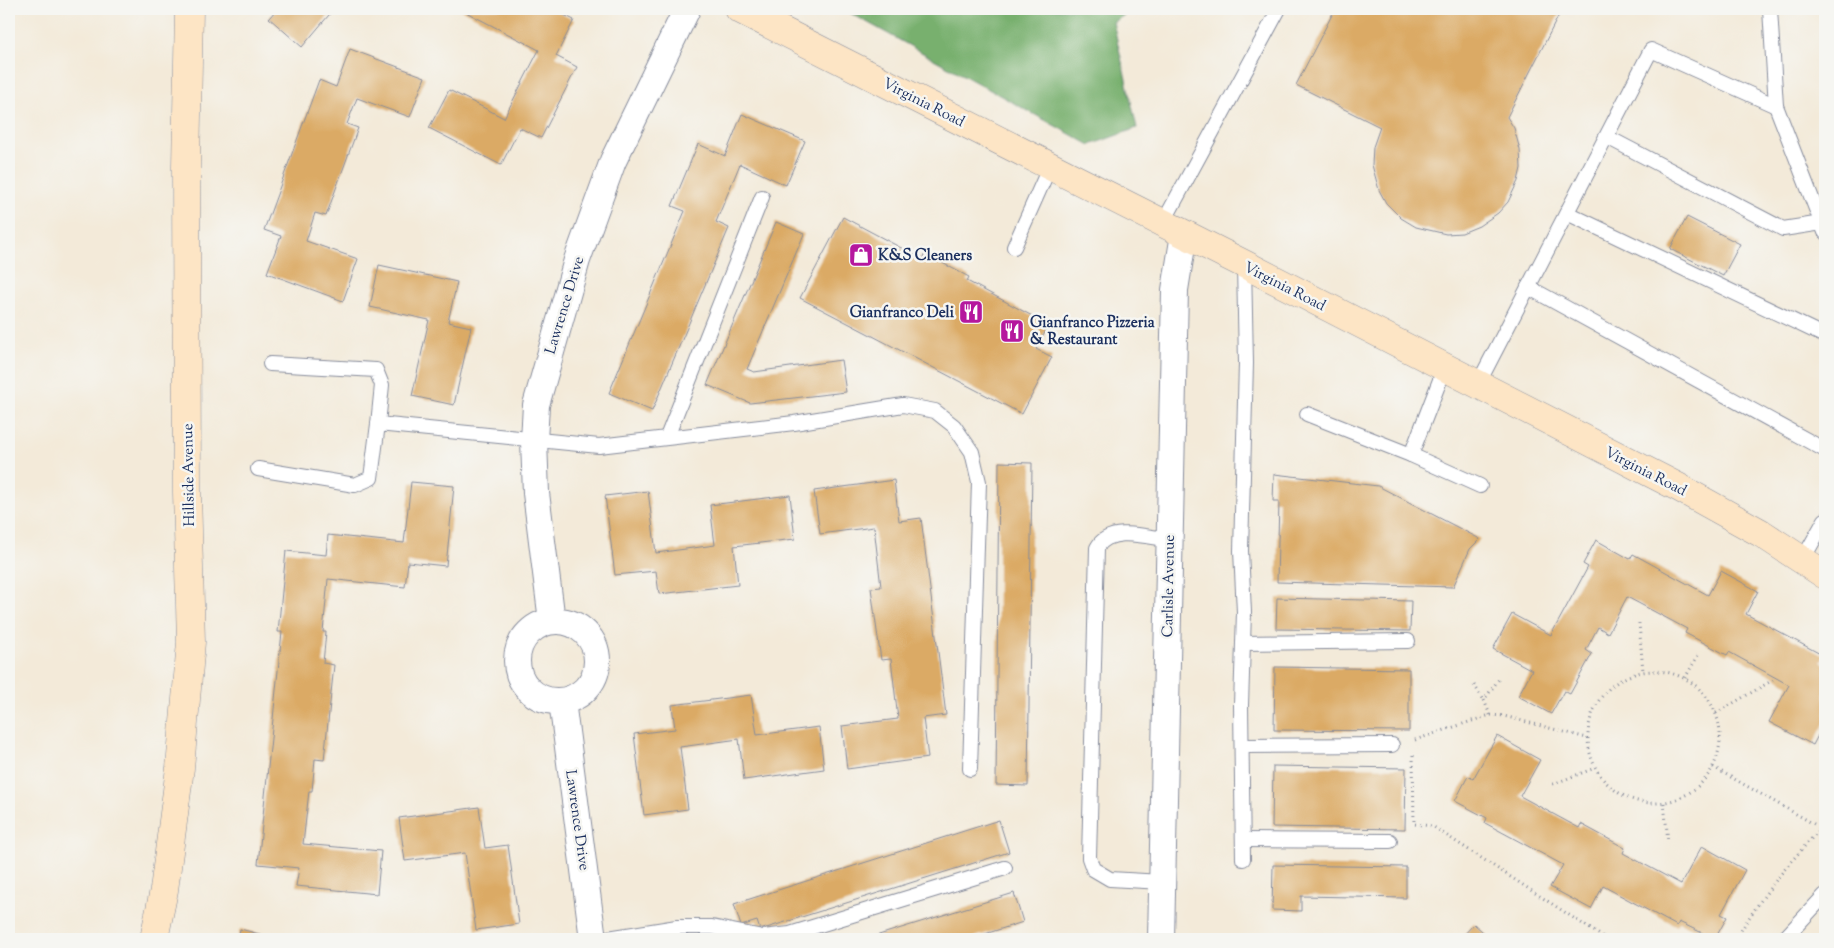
<svg xmlns="http://www.w3.org/2000/svg" width="1834" height="948" font-family="'Sorts Mill Goudy',serif">
	<rect width="100%" height="100%" fill="#f6f6f2"/>
	<filter id="ink" filterUnits="userSpaceOnUse"><feTurbulence type="fractalNoise" baseFrequency=".02" numOctaves="2"/><feDisplacementMap in="SourceGraphic" scale="10" xChannelSelector="R" yChannelSelector="G"/><feConvolveMatrix kernelMatrix="1 2 1 2 8 2 1 2 1" color-interpolation-filters="sRGB"/></filter>
	<filter id="wash" filterUnits="userSpaceOnUse"><feTurbulence type="fractalNoise" baseFrequency=".0096" numOctaves="4" result="noise"/><feDisplacementMap in="SourceGraphic" scale="20" xChannelSelector="R" yChannelSelector="G"/><feGaussianBlur stdDeviation="1.12" result="paint"/><feColorMatrix in="noise" values="0 0 0 0 0 0 0 0 0 0 0 0 0 0 0 0 0 1.4 0 .05"/><feComposite in="paint" operator="in"/></filter>
	<g filter="url(#wash)">
		<rect width="100%" height="100%" fill="#f3ead9"/>
		<path fill="#78b06e" stroke="#4a7066" d="M843 9H1134L1113 22 1137 128 1090 145Z"/>
		<g id="blocks">
			<g fill="#dbaa65">
				<path d="M277 9H334L302 47 269 18Z"/>
				<path d="M460 9H552L574 20 556 56 577 67 541 138 520 128 501 165 429 128 449 90 504 118 539 50Z"/>
				<path d="M1335 9H1562L1507 117 1514 128 1520 150 1521 168 1518 181 1508 202 1498 213 1479 226 1462 233 1446 234 1416 227 1401 218 1386 203 1379 190 1372 165 1373 147 1380 127 1296 85Z"/>
				<path d="M350 49 425 77 410 117 357 98 347 124 358 128 326 216 315 213 306 241 358 259 343 301 267 273 281 236 264 230 319 80 336 87Z"/>
				<path d="M742 114 805 141 786 185 740 164 716 222 729 228 652 411 609 393 685 211 672 206 698 144 725 156Z"/>
				<path d="M843 217 922 259 925 254 969 277 967 281 1049 325 1036 349 1052 357 1022 414 800 298Z"/>
				<path d="M1687 217 1740 244 1723 276 1670 249Z"/>
				<path d="M776 222 804 234 747 369 754 372 841 360 846 392 750 403 707 385Z"/>
				<path d="M379 265 457 282 448 322 471 327 454 405 412 396 429 320 370 307Z"/>
				<path d="M999 462 1032 463 1028 786 996 785Z"/>
				<path d="M1274 474 1378 486 1480 539 1470 549 1453 587 1277 582 1279 501H1273Z"/>
				<path d="M894 480 899 521 921 518 946 715 923 718 928 758 847 769 842 726 898 719 891 659 881 660 871 588 881 587 874 527 820 534 814 491Z"/>
				<path d="M411 482 454 486 446 566 408 562 405 587 328 579 323 632H326L323 663 334 665 324 760 315 759 312 791H309L303 844 381 851 377 894 296 886 299 868 258 864 282 632H278L286 551 326 555 328 535 404 543Z"/>
				<path d="M648 491 656 553 715 545 710 505 790 495 795 539 734 546 738 585 659 594 656 571 615 575 605 496Z"/>
				<path d="M1596 540 1630 559 1633 554 1708 595 1721 571 1758 591 1746 614 1824 656 1821 662 1825 664V722L1813 745 1769 722 1789 685 1729 652 1727 655 1685 633 1687 629 1627 597 1608 633 1598 627 1586 650 1592 654 1570 694 1564 691 1551 714 1518 696 1532 670 1493 649 1512 614 1551 635 1588 567 1583 564Z"/>
				<path d="M1277 598 1411 601 1410 631 1276 629Z"/>
				<path d="M1275 667 1409 669V731L1274 730Z"/>
				<path d="M751 695 757 735 819 727 824 769 744 780 739 739 680 747 688 809 644 815 634 734 675 729 672 705Z"/>
				<path d="M1497 736 1540 760 1520 796 1579 828 1581 824 1625 848 1623 853 1681 884 1702 846 1745 870 1721 914 1727 917 1715 939 1679 922 1677 926 1603 886 1591 909 1550 887 1563 865 1485 823 1487 818 1455 801 1468 776 1473 779Z"/>
				<path d="M1273 766 1406 768 1405 829 1272 827Z"/>
				<path d="M479 807 485 848 508 845 519 924 476 930 465 853 405 861 399 818Z"/>
				<path d="M999 820 1009 852 760 930 757 921 741 926 734 904Z"/>
				<path d="M1273 865 1406 867V898L1301 896V911L1272 910Z"/>
				<path d="M1014 893 1023 922 969 939H866Z"/>
				<path d="M1474 924 1491 939H1460Z"/>
				<path d="M240 929 279 939H238Z"/>
			</g>
		</g>
	</g>
	<g filter="url(#ink)">
		<use href="#blocks" fill-opacity="0" stroke="#878c9c" stroke-width="1"/>
		<g fill="none" stroke-linecap="round" stroke-linejoin="round">
			<defs>
				<g id="lane">
					<path d="M1770 9 1776 106 1825 232"/>
					<path d="M1607 137 1783 229 1822 223"/>
					<path d="M1567 213 1825 336"/>
					<path d="M1163 223 1279 9"/>
					<path d="M1014 247 1050 166"/>
					<path d="M1528 287 1825 450"/>
					<path d="M270 364 376 370 382 385 378 424 599 446 794 423 903 405 935 411 954 426 972 452 979 482 970 769"/>
					<path d="M1478 384 1651 50 1776 106"/>
					<path d="M1307 414 1411 455 1445 367"/>
					<path d="M667 437 762 197"/>
					<path d="M1411 455 1480 486"/>
					<path d="M258 469 355 485 371 478 378 424"/>
					<path d="M1803 559 1825 520"/>
					<path d="M1243 643 1408 641"/>
					<path d="M1242 746 1392 745"/>
					<path d="M1243 840 1390 841"/>
					<path d="M1243 859 1241 705 1244 612 1241 551 1246 363 1244 264"/>
					<path d="M1162 882 1110 879 1093 869 1089 858 1097 548C1109 525 1148 537 1170 540"/>
					<path d="M602 939 677 927H712L763 937 790 934 1005 868"/>
					<path d="M1784 939 1825 895"/>
				</g>
				<g id="street">
					<circle cx="557" cy="661" r="40"/>
					<path d="M552 621 536 493 534 441 536 405 577 260 613 161 687 9"/>
					<path d="M562 701 593 939"/>
					<path d="M1161 939 1175 290 1184 234"/>
				</g>
				<g id="secondary">
					<path d="M739 9 1244 264 1678 487 1761 533 1825 575"/>
					<path d="M154 939 164 890 180 768 191 642 187 492 186 167 189 9"/>
				</g>
			</defs>
			<use href="#lane" stroke="#878c9c" stroke-width="16"/>
			<use href="#street" stroke="#878c9c" stroke-width="28"/>
			<use href="#secondary" stroke="#878c9c" stroke-width="29"/>
			<g stroke="#878c9c" stroke-width="3" stroke-dasharray="1 4" stroke-linecap="butt">
				<path d="M1639 623 1643 671"/>
				<circle cx="1654" cy="737" r="66"/>
				<path d="M1685 678 1700 652"/>
				<path d="M1474 685 1484 700"/>
				<path d="M1716 713 1773 680"/>
				<path d="M1490 715 1484 700 1499 679"/>
				<path d="M1415 740 1490 715 1504 716 1587 738"/>
				<path d="M1413 755 1414 824 1432 826 1606 939"/>
				<path d="M1713 767 1821 828"/>
				<path d="M1553 784 1595 768"/>
				<path d="M1664 803 1668 841"/>
				<path d="M1736 939C1761 896 1791 860 1825 824"/>
			</g>
			<use href="#lane" stroke="#fff" stroke-width="14"/>
			<use href="#street" stroke="#fff" stroke-width="26"/>
			<use href="#secondary" stroke="#fde5c5" stroke-width="28"/>
		</g>
	</g>
	<defs>
		<symbol id="shop-square" viewBox="-11 -11 22 22"><rect x="-9" y="-9" width="18" height="18" rx="4" fill="#b5179e" stroke="#f6f6f2"/><path d="M-5-2.5h2.3a2.7 3.5 0 0 1 5.4 0H5L5.5 6h-11ZM-1.5-2.5h3a1.5 2.3 0 0 0-3 0Z" fill="#fff"/></symbol>
		<symbol id="restaurant-square" viewBox="-11 -11 22 22"><rect x="-9" y="-9" width="18" height="18" rx="4" fill="#b5179e" stroke="#f6f6f2"/><path d="M-5-6h1v4h1v-4h1v4h1v-4h1v5L-1.5 .5V6h-2V.5L-5-1ZM5-6V6H3V1.5H1.5Q1.5-4 5-6Z" fill="#fff"/></symbol>
	</defs>
	<g fill-rule="evenodd">
		<use href="#shop-square" x="847" y="241" width="28" height="28"/>
		<use href="#restaurant-square" x="957" y="298" width="28" height="28"/>
		<use href="#restaurant-square" x="998" y="317" width="28" height="28"/>
	</g>
	<g text-anchor="middle" stroke-width="5" stroke-linejoin="round" paint-order="stroke">
		<g font-size="15" fill="#1b2f5e" stroke="#f6f6f2">
			<text transform="translate(924 102) rotate(27)" y="5">Virginia Road</text>
			<text transform="translate(1285 286) rotate(27)" y="5">Virginia Road</text>
			<text transform="translate(564 305) rotate(-73)" y="5">Lawrence Drive</text>
			<text transform="translate(1646 471) rotate(27)" y="5">Virginia Road</text>
			<text transform="translate(188 475) rotate(-91)" y="5">Hillside Avenue</text>
			<text transform="translate(1168 586) rotate(-89)" y="5">Carlisle Avenue</text>
			<text transform="translate(578 820) rotate(82)" y="5">Lawrence Drive</text>
		</g>
		<g font-size="15" font-weight="bold" fill="#1b2f5e" stroke="#f6f6f2" text-anchor="start">
			<text x="878" y="260">K&amp;S Cleaners</text>
			<text x="954" y="317" text-anchor="end">Gianfranco Deli</text>
			<text x="1030" y="327">Gianfranco Pizzeria<tspan x="1030" dy="17">&amp; Restaurant</tspan></text>
		</g>
	</g>
	<rect width="1834" height="948" fill="none" stroke="#f6f6f2" stroke-width="30"/>
</svg>
